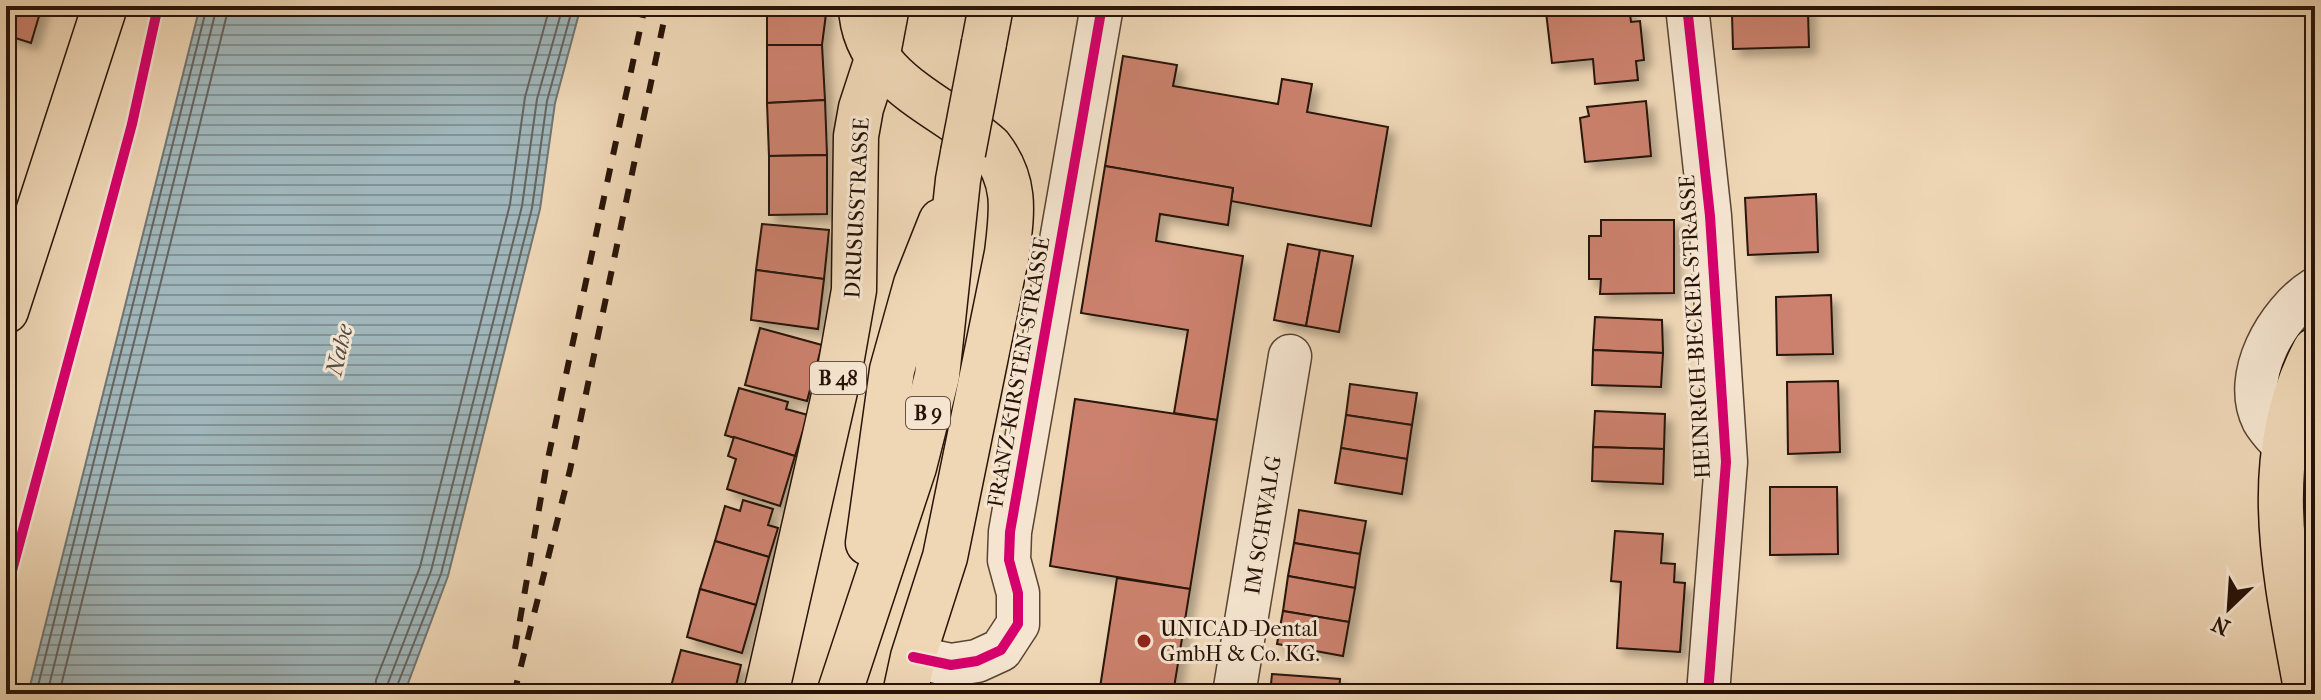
<svg xmlns="http://www.w3.org/2000/svg" width="2321" height="700" font-family="'IM FELL French Canon',serif">
	<defs>
		<pattern id="water-rules" width="6" height="5" patternUnits="userSpaceOnUse" patternTransform="scale(2)"><rect width="6" height="5" fill="#a0b6ba"/><path d="M0 2.5h6" fill="none" stroke="#829395"/></pattern>
		<filter id="shadow"><feDropShadow dx="7" dy="7" stdDeviation="4" flood-color="#0004"/></filter>
	</defs>
	<rect width="100%" height="100%" fill="#efd7b6"/>
	<filter id="stains"><feTurbulence type="fractalNoise" baseFrequency=".0025" numOctaves="4"/><feColorMatrix values="0 0 0 0 .2 0 0 0 0 .09 0 0 0 0 .02 0 0 0 .5 -.17"/></filter>
	<radialGradient id="worn" r=".72"><stop offset=".6" stop-color="#630" stop-opacity="0"/><stop offset="1" stop-color="#630" stop-opacity=".3"/></radialGradient>
	<path fill="url(#water-rules)" stroke="#707572" stroke-width="2" d="M200 6H581L555 103 540 209 448 576 404 694H28Z"/>
	<g fill="none" stroke-linecap="round" stroke-linejoin="round">
		<g stroke="#646460" stroke-width="2">
			<path d="M36 694 207 6"/>
			<path d="M47 694 217 6"/>
			<path d="M59 694 229 6"/>
			<path d="M375 694 376 680 420 567 510 204 525 97 550 6"/>
			<path d="M387 694 388 683 431 571 522 206 537 99 563 6"/>
			<path d="M397 694V686L441 574 532 208 547 101 573 6"/>
		</g>
	</g>
	<g fill="#cb816d" stroke="#271307" stroke-width="2" filter="url(#shadow)">
		<path d="M6 6H42L31 43 6 35Z"/>
		<path d="M767 6H827L822 45H767Z"/>
		<path d="M1605 6H1629L1631 22 1640 21 1644 60 1636 61 1638 80 1595 84 1593 59 1552 63 1546 12Z"/>
		<path d="M1731 6H1808V12L1732 14Z"/>
		<path d="M1808 12 1809 47 1733 49 1732 14Z"/>
		<path d="M767 45H822L825 100 767 103Z"/>
		<path d="M1123 56 1177 65 1173 86 1278 104 1282 79 1312 84 1307 112 1388 127 1371 226 1231 201 1233 188 1105 166Z"/>
		<path d="M825 100 827 155 769 156 767 103Z"/>
		<path d="M1646 101 1651 156 1585 162 1580 118 1589 116 1587 107Z"/>
		<path d="M827 155V214L769 215V156Z"/>
		<path d="M1105 166 1233 188 1228 225 1160 214 1156 241 1243 256 1217 420 1174 413 1188 330 1081 313Z"/>
		<path d="M1816 194 1818 252 1748 255 1745 198Z"/>
		<path d="M1601 220H1674V293L1600 294 1601 279H1589V236H1601Z"/>
		<path d="M762 224 829 230 824 279 756 270Z"/>
		<path d="M1288 244 1320 250 1306 326 1274 320Z"/>
		<path d="M1320 250 1353 256 1339 332 1306 326Z"/>
		<path d="M756 270 824 279 818 329 751 320Z"/>
		<path d="M1831 295 1833 354 1777 355 1776 297Z"/>
		<path d="M1595 317 1662 320 1663 353 1593 350Z"/>
		<path d="M760 328 822 345 807 401 745 385Z"/>
		<path d="M1593 350 1663 353 1661 387 1592 385Z"/>
		<path d="M1838 381 1840 452 1788 454 1787 382Z"/>
		<path d="M1350 384 1417 393 1412 425 1346 415Z"/>
		<path d="M739 388 788 402 786 409 808 415 795 456 725 435Z"/>
		<path d="M1075 399 1217 420 1190 589 1050 566Z"/>
		<path d="M1595 411 1665 414 1664 449 1593 447Z"/>
		<path d="M1346 415 1412 425 1407 459 1341 448Z"/>
		<path d="M734 437 795 456 780 506 727 489 736 459 728 456Z"/>
		<path d="M1593 447 1664 449 1663 484 1592 481Z"/>
		<path d="M1341 448 1407 459 1402 494 1335 483Z"/>
		<path d="M1770 487H1837L1838 554 1770 555Z"/>
		<path d="M743 500 773 509 768 525 778 528 769 557 715 541 725 506 740 511Z"/>
		<path d="M1299 510 1366 521 1360 554 1294 543Z"/>
		<path d="M1615 531 1663 534 1661 563 1675 564 1674 582 1685 583 1680 652 1617 648 1621 582 1611 581Z"/>
		<path d="M715 541 769 557 756 605 700 589Z"/>
		<path d="M1294 543 1360 554 1355 588 1288 576Z"/>
		<path d="M1288 576 1355 588 1349 622 1283 611Z"/>
		<path d="M1117 578 1190 589 1173 694H1099Z"/>
		<path d="M700 589 756 605 742 653 687 637Z"/>
		<path d="M1283 611 1349 622 1343 656 1277 644Z"/>
		<path d="M681 650 741 665 734 694H683L670 690Z"/>
		<path d="M1272 674 1340 679 1339 694H1270Z"/>
	</g>
	<g fill="none" stroke-linecap="round" stroke-linejoin="round">
		<defs>
			<g id="minor">
				<path d="M1687 6 1710 216 1726 462 1708 694"/>
				<path d="M2283 445C2277 438 2268 429 2263 420 2241 376 2277 313 2315 289"/>
				<path d="M913 657 951 665 977 661 1001 650 1018 624V593L1009 560 1010 532 1102 6"/>
				<path d="M1234 694 1290 356"/>
			</g>
			<g id="major">
				<path d="M861 6C863 80 942 104 990 147 1017 182 1012 212 1007 253L945 557 913 657 905 694"/>
				<path d="M6 311 105 6"/>
				<path d="M766 694 840 369 854 290 856 136 861 108 877 59"/>
				<path d="M2307 694C2286 578 2257 460 2315 350"/>
			</g>
			<g id="highway">
				<path d="M984 43 991 6"/>
				<path d="M877 59 887 6"/>
				<path d="M868 543 892 370 916 284 941 221"/>
				<path d="M839 694 914 467 937 376 958 180 963 153"/>
			</g>
		</defs>
		<use href="#minor" stroke="#594433" stroke-width="45"/>
		<use href="#major" stroke="#271307" stroke-width="47"/>
		<use href="#highway" stroke="#271307" stroke-width="47"/>
		<path stroke="#271307" stroke-width="5" stroke-dasharray="2 4" stroke-linecap="butt" d="M6 593 132 124 158 6"/>
		<use href="#minor" stroke="#f5e5d0" stroke-width="42"/>
		<use href="#major" stroke="#efd7b6" stroke-width="44"/>
		<use href="#highway" stroke="#efd7b6" stroke-width="44"/>
		<g stroke="#271307" stroke-width="6" stroke-dasharray="14 14" stroke-linecap="butt">
			<path d="M515 649 546 468 645 6"/>
			<path d="M514 694 570 470 667 6"/>
		</g>
		<defs>
			<path id="highway-bridge" d="M963 153 984 43"/>
		</defs>
		<use href="#highway-bridge" stroke="#271307" stroke-width="47" stroke-linecap="butt"/>
		<use href="#highway-bridge" stroke="#efd7b6" stroke-width="44"/>
		<defs>
			<g id="cycleway">
				<path d="M1687 6 1710 216 1726 462 1708 694"/>
				<path d="M6 593 132 124 158 6"/>
				<path d="M913 657 951 665 977 661 1001 650 1018 624V593L1009 560 1010 532 1102 6"/>
			</g>
		</defs>
		<use href="#cycleway" stroke="#f5e5d0" stroke-width="15"/>
		<use href="#cycleway" stroke="#d6006c" stroke-width="10"/>
	</g>
	<circle fill="#8f2418" stroke="#f5e5d0" stroke-width="3" cx="1144" cy="641" r="8"/>
	<g text-anchor="middle" stroke-width="6" stroke-linejoin="round" paint-order="stroke">
		<g fill="#f5e5d0" stroke="#655243" stroke-width="2">
			<rect x="810" y="362" width="56" height="32" rx="6"/>
			<rect x="906" y="397" width="44" height="32" rx="6"/>
		</g>
		<g font-size="20" font-weight="bold" fill="#271307">
			<text x="838" y="385">B 48</text>
			<text x="928" y="420">B 9</text>
		</g>
		<g font-size="22" fill="#271307" stroke="#f5e5d0">
			<text transform="translate(856 208) rotate(-87)" y="8">DRUSUSSTRASSE</text>
			<text transform="translate(1694 327) rotate(-93)" y="8">HEINRICH-BECKER-STRASSE</text>
			<text transform="translate(1018 372) rotate(-80)" y="8">FRANZ-KIRSTEN-STRASSE</text>
			<text transform="translate(1262 525) rotate(-81)" y="8">IM SCHWALG</text>
		</g>
		<g font-size="22" fill="#271307" stroke="#f5e5d0" text-anchor="start">
			<text x="1160" y="636">UNICAD-Dental<tspan x="1160" dy="25">GmbH &amp; Co. KG.</tspan></text>
		</g>
		<g font-size="24" font-style="italic" fill="#514c46" stroke="#f5e5d0">
			<text transform="translate(339 350) rotate(-77)" y="8">Nahe</text>
		</g>
	</g>
	<rect width="2321" height="700" fill="none" stroke="#efd7b6" stroke-width="32"/>
	<rect x="8" y="8" width="2305" height="684" fill="none" stroke="#271307" stroke-width="4"/>
	<rect x="16" y="16" width="2289" height="668" fill="none" stroke="#271307" stroke-width="2"/>
	<g transform="translate(2229 608) rotate(205)" stroke="#f5e5d0" stroke-width="6" paint-order="stroke">
	<path d="M0-6L14 30L0 20L-14 30Z" fill="#271307"/>
	<text y="-12" font-size="22" font-weight="bold" text-anchor="middle" fill="#271307">N</text>
	</g>
	<rect width="100%" height="100%" filter="url(#stains)"/>
	<rect width="100%" height="100%" fill="url(#worn)"/>
</svg>
